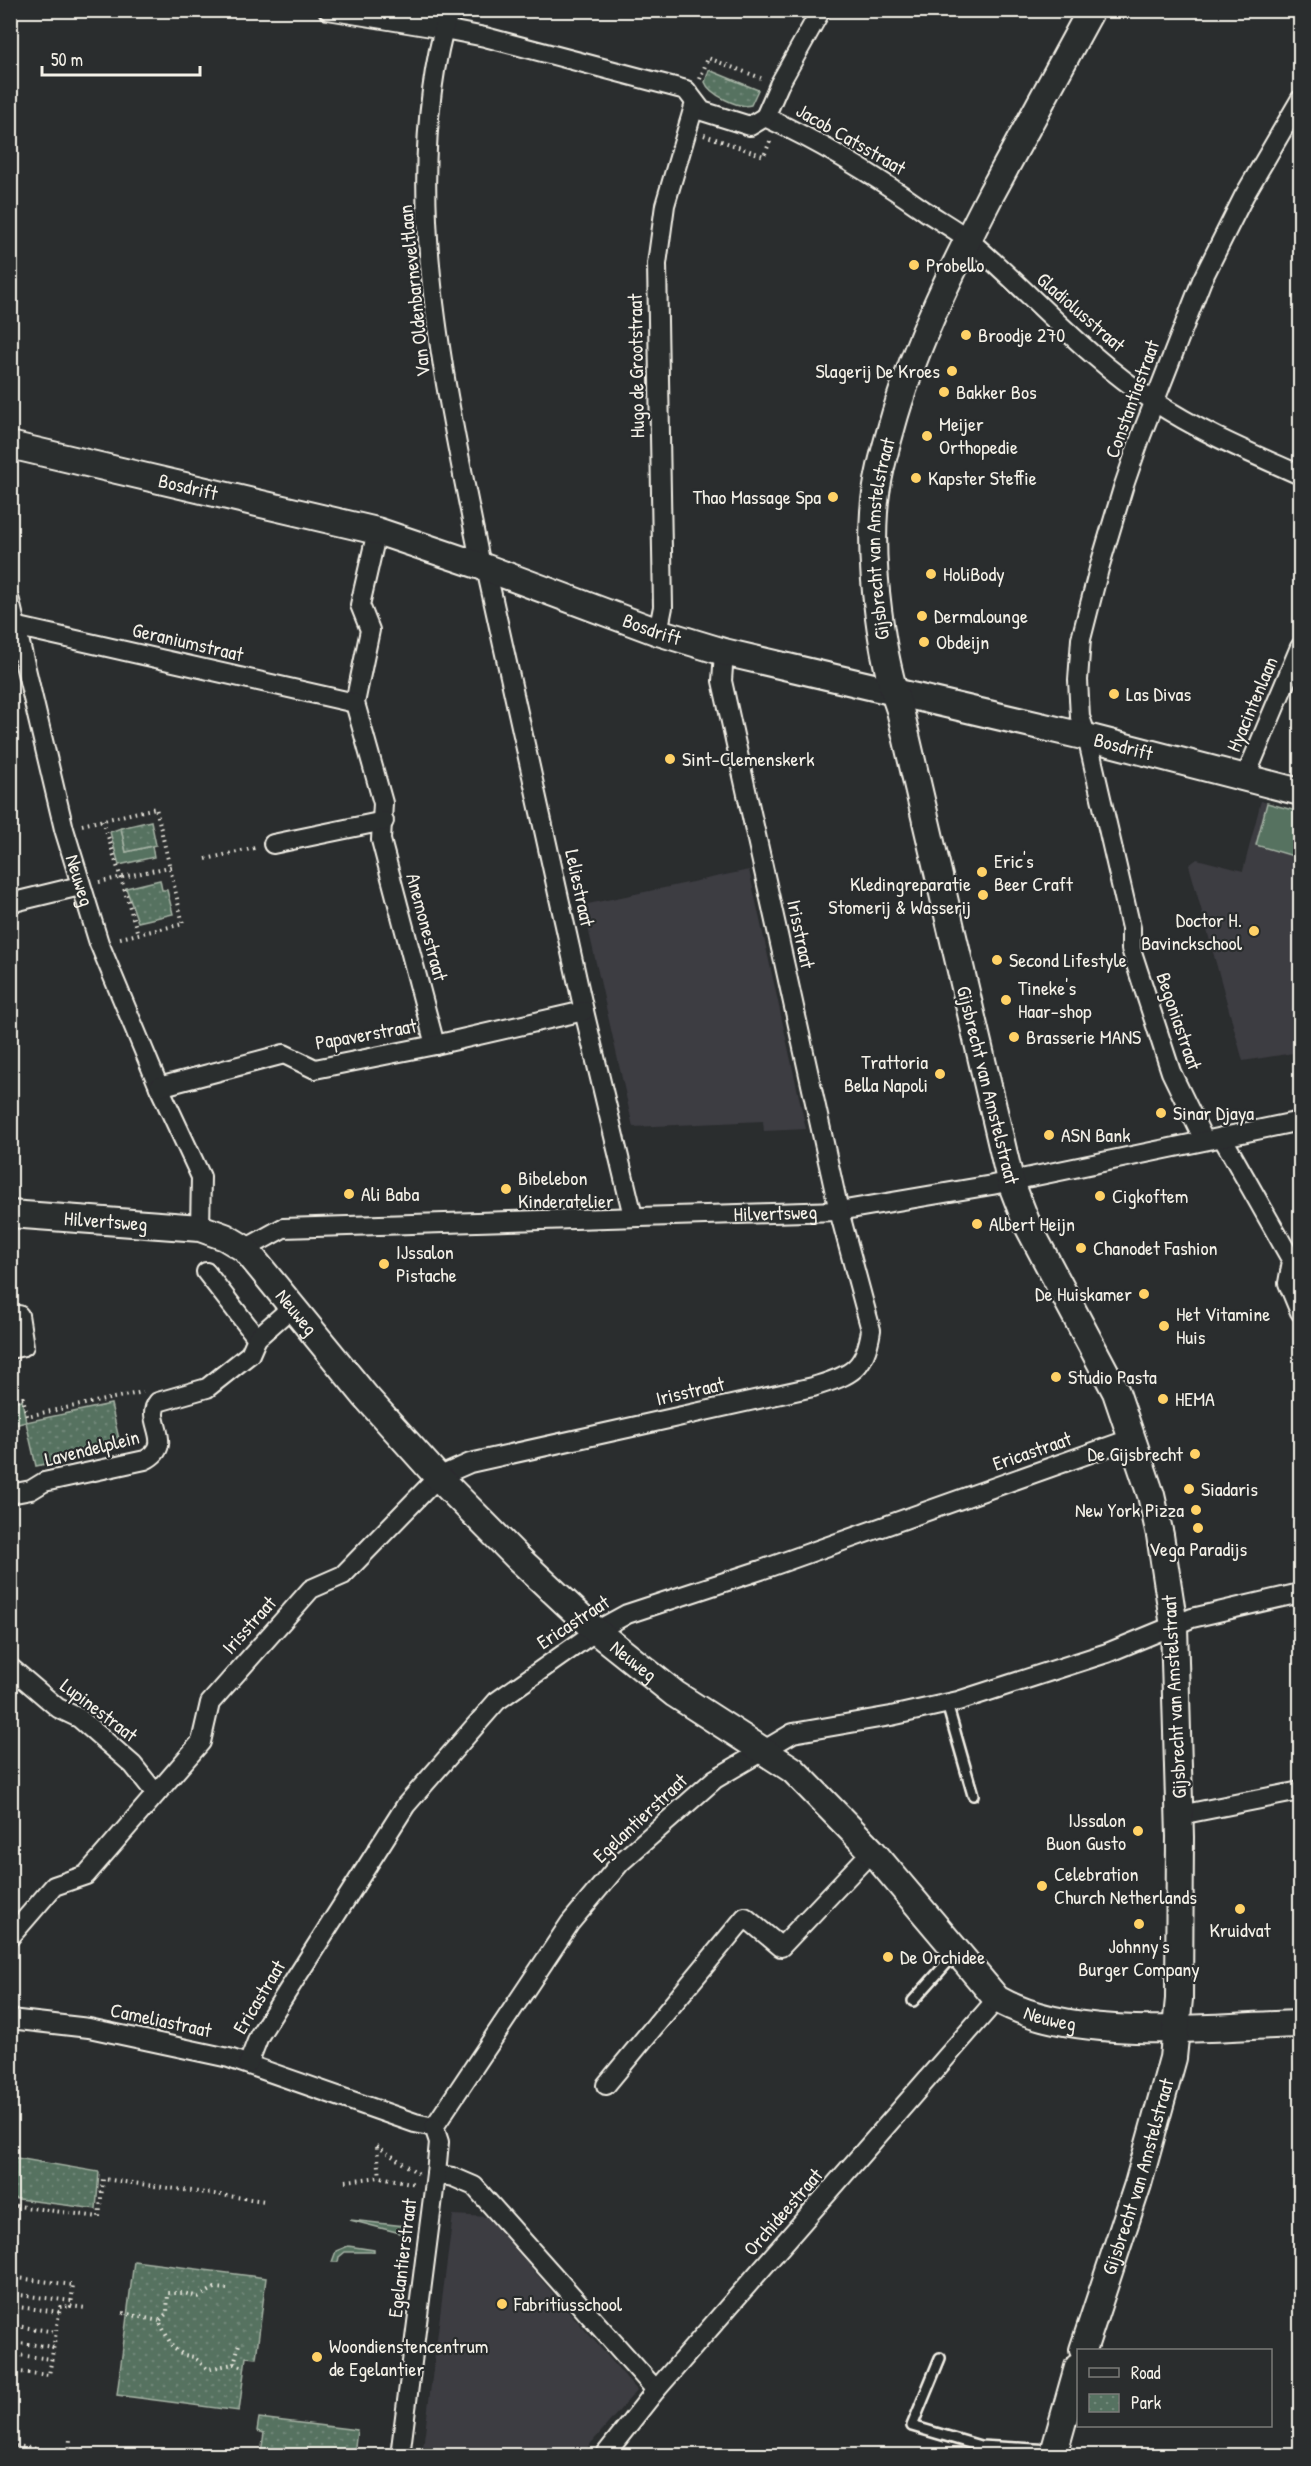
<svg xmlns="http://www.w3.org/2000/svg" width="1311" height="2466" font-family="'Patrick Hand',sans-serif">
	<defs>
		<pattern id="park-dots" width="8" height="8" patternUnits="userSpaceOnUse" patternTransform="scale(1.5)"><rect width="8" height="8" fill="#567261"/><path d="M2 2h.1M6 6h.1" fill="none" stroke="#6f8778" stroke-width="1.8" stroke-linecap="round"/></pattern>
	</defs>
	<rect width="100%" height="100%" fill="#2a2d2e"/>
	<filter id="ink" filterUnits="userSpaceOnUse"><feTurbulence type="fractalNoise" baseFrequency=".0167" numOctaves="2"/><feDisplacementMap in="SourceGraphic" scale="12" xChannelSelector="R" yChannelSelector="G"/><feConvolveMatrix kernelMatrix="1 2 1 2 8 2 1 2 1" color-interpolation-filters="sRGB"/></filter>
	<g filter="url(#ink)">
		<g fill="#3d3c42">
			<path d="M1261 801 1300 812V1052L1243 1061 1189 865 1197 859 1243 871Z"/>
			<path d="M749 870 806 1129 764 1131 763 1121 633 1127 583 905Z"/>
			<path d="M453 2215 487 2217 637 2390 581 2455H422Z"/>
		</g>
		<g fill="#567261" stroke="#a5b2a4" stroke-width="1.5">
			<path d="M1267 803 1300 812V858L1256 845Z"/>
			<path d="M121 828 126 852 152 846 154 857 119 865 110 832Z"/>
			<path d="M22 1400 26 1422 11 1426V1402Z"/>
			<path d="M350 2220 405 2226 409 2231 408 2235Z"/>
			<path d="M348 2246 374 2250V2252H345L339 2257 338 2262H332L336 2251Z"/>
		</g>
		<g fill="url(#park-dots)" stroke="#a5b2a4" stroke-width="1.5">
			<path d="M709 70 758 90 751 105C739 109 709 94 705 82Z"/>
			<path d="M151 821 156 845 126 852 121 828Z"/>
			<path d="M160 880 162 890H167L173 914 138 922 126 888Z"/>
			<path d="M111 1404 121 1448 36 1466 26 1422Z"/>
			<path d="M11 2157 99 2172 96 2209 11 2198Z"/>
			<path d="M134 2261 266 2278 256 2358 246 2357 239 2411 117 2395Z"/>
			<path d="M259 2418 357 2430 354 2455H254L255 2453H261L264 2433 257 2431Z"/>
		</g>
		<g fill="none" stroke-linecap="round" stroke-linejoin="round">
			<defs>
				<g id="lane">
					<path d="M947 1704 973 1795"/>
					<path d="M913 2001 955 1954"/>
					<path d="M940 2358 912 2426 980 2446 1052 2450"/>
				</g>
				<g id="street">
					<path d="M328 10 444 29 485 37 686 90 702 111 750 126 765 117C822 143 874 175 925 211 940 221 957 230 970 241 1033 295 1084 356 1155 402 1200 432 1251 453 1300 475"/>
					<path d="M449 10C396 188 447 390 481 566"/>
					<path d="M765 117 779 85 821 10"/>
					<path d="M377 531 360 605 370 630 355 703 383 803 381 840 435 1045"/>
					<path d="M486 568 584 1011 633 1216"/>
					<path id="s1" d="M10 601 64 829 99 943 159 1087 201 1177 200 1228"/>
					<path d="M10 625 355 703"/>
					<path d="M658 632 663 607 657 264 665 205 695 103"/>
					<path d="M1245 778 1300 647"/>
					<path d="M273 844 384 821"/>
					<path d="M10 903 80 886"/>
					<path d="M159 1087 284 1054 315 1069 435 1045 584 1011"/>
					<path d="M1222 1137 1292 1261 1288 1283 1300 1312"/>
					<path d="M1204 1140 1171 1072 1131 949V928L1087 737 1080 717 1078 680 1081 639 1100 565 1123 488 1141 436 1202 280 1244 196 1300 100"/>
					<path id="s2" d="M245 1249 283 1228 839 1211 992 1185 1300 1121"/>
					<path d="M206 1272 257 1338"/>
					<path d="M10 1315H19L24 1346 10 1349"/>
					<path d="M10 1494 31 1490 44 1482 145 1460C177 1444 143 1420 158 1402L207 1388 250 1354 257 1338 292 1307"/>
					<path d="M10 1667 58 1708 79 1718 133 1765 156 1794"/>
					<path d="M1180 1815 1300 1791"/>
					<path d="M10 1937 54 1886 86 1875 201 1742 210 1703 311 1589 343 1575 438 1477 470 1463 813 1387C849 1375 865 1372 871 1330L839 1211 722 681 724 652"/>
					<path d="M10 2019 89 2028 229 2058 415 2123 434 2127"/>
					<path d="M248 2064 259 2036 406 1805 497 1701 596 1631 627 1614 761 1570 1133 1438"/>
					<path d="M606 2085 745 1917 781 1947 872 1851"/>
					<path d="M434 2127 570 1923 621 1862 715 1779 793 1733 891 1716 958 1701 1107 1653 1192 1618 1300 1593"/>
					<path d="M436 2174 453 2177 474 2186 656 2390"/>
					<path d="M400 2456 436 2174 439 2142 434 2127"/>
					<path d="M604 2456 656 2390 997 1999"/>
				</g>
				<g id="secondary">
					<path id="s3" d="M10 445 377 531 481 566 658 632 724 652 1087 737 1300 792"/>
					<path id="s4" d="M10 1214 200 1228 225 1237 245 1249 366 1397 438 1477 518 1558 596 1631 675 1694 793 1770 872 1851 997 1999C1075 2044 1212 2026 1300 2024"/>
					<path id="s5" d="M1083 2350 1138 2184 1173 2058 1179 1999 1180 1837 1174 1626 1160 1535 1151 1495 1116 1392 1027 1224 1010 1180 900 710C881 657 870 569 874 512 876 479 886 447 895 415 918 338 954 266 991 194 1024 133 1057 72 1091 10"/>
					<path d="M1053 2456 1078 2367"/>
				</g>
			</defs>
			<use href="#lane" stroke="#f4f1e8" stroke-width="14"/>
			<use href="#street" stroke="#f4f1e8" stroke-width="22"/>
			<use href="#secondary" stroke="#f4f1e8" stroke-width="30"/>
			<g stroke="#f4f1e8" stroke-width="4" stroke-dasharray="1.5 4.5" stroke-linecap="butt">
				<path d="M700 79 708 58 761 78"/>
				<path d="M704 135 764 156 771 139"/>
				<path d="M103 820 138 934"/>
				<path d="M82 825 156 808 183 924 116 939"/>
				<path d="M206 859 255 848"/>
				<path d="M99 882 174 866"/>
				<path d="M10 1401 23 1398 27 1416 143 1392"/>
				<path d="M377 2146 419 2174"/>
				<path d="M377 2147 380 2177"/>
				<path d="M346 2181 380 2177 416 2184"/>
				<path d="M10 2205 99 2217 103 2179 265 2201"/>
				<path d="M10 2277 73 2285 71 2306 86 2308"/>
				<path d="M227 2289 215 2288 198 2297 184 2293H168L167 2313 159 2321 173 2348 184 2355 194 2357 207 2369 234 2364 239 2344"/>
				<path d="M10 2294 72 2301"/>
				<path d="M10 2306 59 2312"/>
				<path d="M123 2313 159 2321"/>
				<path d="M10 2325 56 2332"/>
				<path d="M10 2342 54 2347"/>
				<path d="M10 2354 51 2359"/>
				<path d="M234 2364 245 2367"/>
				<path d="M10 2371 49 2375 60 2307 71 2306"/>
				<path d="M10 2445 69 2454 70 2439"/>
			</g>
			<use href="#lane" stroke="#2a2d2e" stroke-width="9"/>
			<use href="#street" stroke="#2a2d2e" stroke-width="18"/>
			<use href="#secondary" stroke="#2a2d2e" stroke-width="26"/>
		</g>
	</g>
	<g fill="#ffd166" stroke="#2a2d2e" stroke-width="2">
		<circle cx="914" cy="265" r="6"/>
		<circle cx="966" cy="335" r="6"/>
		<circle cx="952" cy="371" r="6"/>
		<circle cx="944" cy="392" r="6"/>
		<circle cx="927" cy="436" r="6"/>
		<circle cx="916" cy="478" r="6"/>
		<circle cx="833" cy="497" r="6"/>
		<circle cx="931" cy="574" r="6"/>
		<circle cx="922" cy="616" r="6"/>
		<circle cx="924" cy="642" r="6"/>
		<circle cx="1114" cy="694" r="6"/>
		<circle cx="670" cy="759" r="6"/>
		<circle cx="982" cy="872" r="6"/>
		<circle cx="983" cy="895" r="6"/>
		<circle cx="1254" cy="931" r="6"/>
		<circle cx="997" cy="960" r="6"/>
		<circle cx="1006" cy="1000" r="6"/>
		<circle cx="1014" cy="1037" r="6"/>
		<circle cx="940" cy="1074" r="6"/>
		<circle cx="1161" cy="1113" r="6"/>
		<circle cx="1049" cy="1135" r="6"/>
		<circle cx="506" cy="1189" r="6"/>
		<circle cx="349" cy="1194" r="6"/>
		<circle cx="1100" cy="1196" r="6"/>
		<circle cx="977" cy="1224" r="6"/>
		<circle cx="1081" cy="1248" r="6"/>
		<circle cx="384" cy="1264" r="6"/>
		<circle cx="1144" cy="1294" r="6"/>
		<circle cx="1164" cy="1326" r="6"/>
		<circle cx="1056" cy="1377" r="6"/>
		<circle cx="1163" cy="1399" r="6"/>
		<circle cx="1195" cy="1454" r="6"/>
		<circle cx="1189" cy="1489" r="6"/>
		<circle cx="1196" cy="1510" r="6"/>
		<circle cx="1198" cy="1528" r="6"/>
		<circle cx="1138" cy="1831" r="6"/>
		<circle cx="1042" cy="1886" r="6"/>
		<circle cx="1240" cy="1909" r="6"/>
		<circle cx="1139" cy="1924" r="6"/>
		<circle cx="888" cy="1957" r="6"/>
		<circle cx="502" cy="2304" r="6"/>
		<circle cx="317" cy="2357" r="6"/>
	</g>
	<g text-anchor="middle" stroke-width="4.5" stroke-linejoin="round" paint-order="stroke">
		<g font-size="20" fill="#f4f1e8" stroke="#2a2d2e">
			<text transform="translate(851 139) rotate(30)" y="7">Jacob Catsstraat</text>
			<text transform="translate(414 291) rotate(-96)" y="7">Van Oldenbarneveltlaan</text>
			<text transform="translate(1081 312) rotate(41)" y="7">Gladiolusstraat</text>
			<text transform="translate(636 366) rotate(-91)" y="7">Hugo de Grootstraat</text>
			<text transform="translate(1132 399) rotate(-70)" y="7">Constantiastraat</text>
			<text dy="7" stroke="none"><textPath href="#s3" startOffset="183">Bosdrift</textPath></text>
			<text dy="7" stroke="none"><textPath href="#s5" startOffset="1874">Gijsbrecht van Amstelstraat</textPath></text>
			<text dy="7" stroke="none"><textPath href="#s3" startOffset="669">Bosdrift</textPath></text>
			<text transform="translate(188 642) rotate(13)" y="7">Geraniumstraat</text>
			<text transform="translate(1252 704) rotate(-67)" y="7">Hyacintenlaan</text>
			<text dy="7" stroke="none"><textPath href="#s3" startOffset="1155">Bosdrift</textPath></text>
			<text dy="7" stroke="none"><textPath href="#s1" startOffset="288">Neuweg</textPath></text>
			<text transform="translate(580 888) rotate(78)" y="7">Leliestraat</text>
			<text transform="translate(427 927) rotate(75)" y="7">Anemonestraat</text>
			<text transform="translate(801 934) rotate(78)" y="7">Irisstraat</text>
			<text transform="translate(1179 1021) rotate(71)" y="7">Begoniastraat</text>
			<text transform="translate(366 1034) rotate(-10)" y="7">Papaverstraat</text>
			<text transform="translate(988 1085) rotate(76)" y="7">Gijsbrecht van Amstelstraat</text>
			<text dy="7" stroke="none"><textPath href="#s2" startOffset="536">Hilvertsweg</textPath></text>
			<text dy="7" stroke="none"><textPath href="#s4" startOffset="96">Hilvertsweg</textPath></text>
			<text dy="7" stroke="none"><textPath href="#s4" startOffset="322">Neuweg</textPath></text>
			<text transform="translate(690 1391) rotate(-13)" y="7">Irisstraat</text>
			<text transform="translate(92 1448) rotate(-14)" y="7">Lavendelplein</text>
			<text transform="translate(1032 1451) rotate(-19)" y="7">Ericastraat</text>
			<text transform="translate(573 1622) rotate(-33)" y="7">Ericastraat</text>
			<text transform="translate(249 1625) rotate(-48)" y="7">Irisstraat</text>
			<text dy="7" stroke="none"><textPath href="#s4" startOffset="808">Neuweg</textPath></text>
			<text transform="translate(1174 1697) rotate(-93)" y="7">Gijsbrecht van Amstelstraat</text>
			<text transform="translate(99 1710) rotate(37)" y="7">Lupinestraat</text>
			<text transform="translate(640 1818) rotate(-43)" y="7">Egelantierstraat</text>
			<text transform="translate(259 1997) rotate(-59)" y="7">Ericastraat</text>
			<text dy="7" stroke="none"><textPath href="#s4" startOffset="1365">Neuweg</textPath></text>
			<text transform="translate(161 2020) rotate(12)" y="7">Cameliastraat</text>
			<text dy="7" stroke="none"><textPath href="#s5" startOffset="182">Gijsbrecht van Amstelstraat</textPath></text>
			<text transform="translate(783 2212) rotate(-49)" y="7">Orchideestraat</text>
			<text transform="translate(402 2258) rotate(-83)" y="7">Egelantierstraat</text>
		</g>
		<g font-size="20" fill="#f4f1e8" stroke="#2a2d2e" text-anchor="start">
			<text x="926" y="272">Probello</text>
			<text x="978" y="342">Broodje 270</text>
			<text x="940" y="378" text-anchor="end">Slagerij De Kroes</text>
			<text x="956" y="399">Bakker Bos</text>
			<text x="939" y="431">Meijer<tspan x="939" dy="23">Orthopedie</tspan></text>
			<text x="928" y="485">Kapster Steffie</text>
			<text x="821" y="504" text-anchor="end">Thao Massage Spa</text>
			<text x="943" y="581">HoliBody</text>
			<text x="934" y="623">Dermalounge</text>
			<text x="936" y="649">Obdeijn</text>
			<text x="1126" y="701">Las Divas</text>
			<text x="682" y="766">Sint-Clemenskerk</text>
			<text x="994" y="868">Eric's<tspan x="994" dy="23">Beer Craft</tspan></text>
			<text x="971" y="891" text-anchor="end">Kledingreparatie<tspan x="971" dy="23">Stomerij &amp; Wasserij</tspan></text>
			<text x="1242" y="927" text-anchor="end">Doctor H.<tspan x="1242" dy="23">Bavinckschool</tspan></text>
			<text x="1009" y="967">Second Lifestyle</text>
			<text x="1018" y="995">Tineke's<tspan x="1018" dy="23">Haar-shop</tspan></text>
			<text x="1026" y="1044">Brasserie MANS</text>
			<text x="928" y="1069" text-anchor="end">Trattoria<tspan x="928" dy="23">Bella Napoli</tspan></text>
			<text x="1173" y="1120">Sinar Djaya</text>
			<text x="1061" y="1142">ASN Bank</text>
			<text x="518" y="1185">Bibelebon<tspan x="518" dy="23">Kinderatelier</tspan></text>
			<text x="361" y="1201">Ali Baba</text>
			<text x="1112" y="1203">Cigkoftem</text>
			<text x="989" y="1231">Albert Heijn</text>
			<text x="1093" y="1255">Chanodet Fashion</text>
			<text x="396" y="1259">IJssalon<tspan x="396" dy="23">Pistache</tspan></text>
			<text x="1132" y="1301" text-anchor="end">De Huiskamer</text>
			<text x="1176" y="1321">Het Vitamine<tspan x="1176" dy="23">Huis</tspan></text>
			<text x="1068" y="1384">Studio Pasta</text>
			<text x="1175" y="1406">HEMA</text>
			<text x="1183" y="1461" text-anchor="end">De Gijsbrecht</text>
			<text x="1201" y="1496">Siadaris</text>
			<text x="1184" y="1517" text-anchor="end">New York Pizza</text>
			<text x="1198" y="1556" text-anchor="middle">Vega Paradijs</text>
			<text x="1126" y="1827" text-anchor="end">IJssalon<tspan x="1126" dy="23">Buon Gusto</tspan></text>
			<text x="1054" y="1881">Celebration<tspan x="1054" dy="23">Church Netherlands</tspan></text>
			<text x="1240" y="1937" text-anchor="middle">Kruidvat</text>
			<text x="1139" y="1953" text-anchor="middle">Johnny's<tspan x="1139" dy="23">Burger Company</tspan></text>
			<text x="900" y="1964">De Orchidee</text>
			<text x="514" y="2311">Fabritiusschool</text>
			<text x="329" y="2353">Woondienstencentrum<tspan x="329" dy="23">de Egelantier</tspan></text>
		</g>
	</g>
	<rect width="1311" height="2466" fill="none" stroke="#2a2d2e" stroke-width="36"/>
	<rect x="18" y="18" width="1275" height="2430" fill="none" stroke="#f4f1e8" stroke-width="2" filter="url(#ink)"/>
	<rect x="1077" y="2349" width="195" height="78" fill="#2a2d2e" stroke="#7b7b78" stroke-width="1.5"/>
	<rect x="1089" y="2368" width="30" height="9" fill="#2a2d2e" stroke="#7b7b78" stroke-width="1.5"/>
	<text x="1131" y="2379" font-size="18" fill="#f4f1e8">Road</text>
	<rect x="1089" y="2394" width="30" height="18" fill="url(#park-dots)" stroke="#7b7b78" stroke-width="1.5"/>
	<text x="1131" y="2409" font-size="18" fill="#f4f1e8">Park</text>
	<path d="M42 66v9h158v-9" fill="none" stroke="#f4f1e8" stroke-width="3"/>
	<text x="51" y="66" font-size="18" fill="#f4f1e8" stroke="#2a2d2e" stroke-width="4.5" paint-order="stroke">50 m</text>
</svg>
